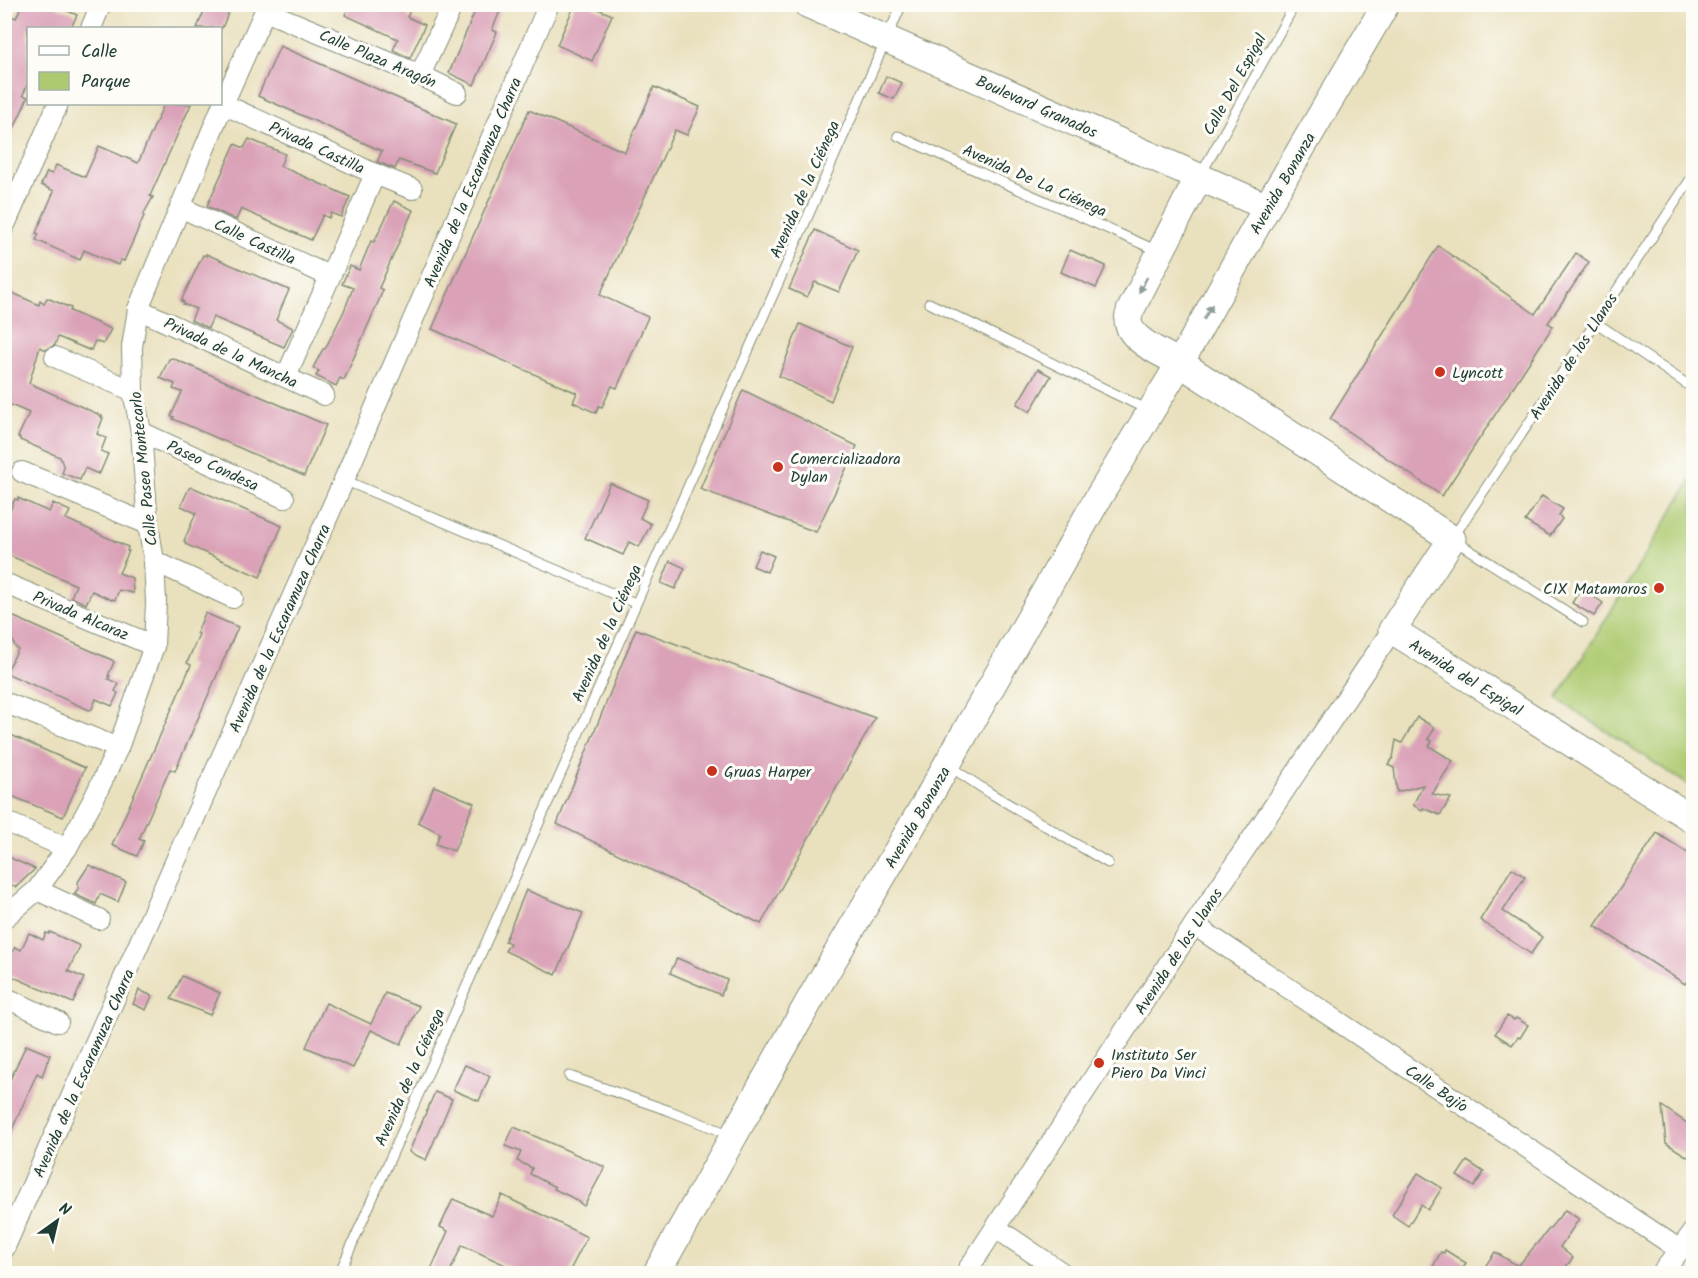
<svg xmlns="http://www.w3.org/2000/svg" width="1698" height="1278" font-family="Kalam,sans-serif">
	<rect width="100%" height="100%" fill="#fdfcf7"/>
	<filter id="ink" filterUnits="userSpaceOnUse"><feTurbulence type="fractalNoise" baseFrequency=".0167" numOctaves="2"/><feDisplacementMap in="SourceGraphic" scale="12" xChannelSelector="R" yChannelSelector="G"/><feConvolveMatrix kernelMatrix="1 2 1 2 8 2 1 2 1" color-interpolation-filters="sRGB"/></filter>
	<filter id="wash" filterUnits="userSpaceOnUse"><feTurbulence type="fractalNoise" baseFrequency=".008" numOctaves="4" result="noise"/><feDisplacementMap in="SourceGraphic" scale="24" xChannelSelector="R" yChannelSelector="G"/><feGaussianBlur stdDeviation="1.35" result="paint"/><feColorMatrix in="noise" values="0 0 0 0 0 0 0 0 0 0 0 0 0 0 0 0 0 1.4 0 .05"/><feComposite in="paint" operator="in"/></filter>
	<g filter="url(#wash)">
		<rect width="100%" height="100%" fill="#e9e0bd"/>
		<path fill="#adca70" stroke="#668452" stroke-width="1.5" d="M1693 477V788L1557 699Z"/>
		<g id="blocks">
			<g fill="#daa1b7">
				<path d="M22 4H51L77 15 71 28H28V83L23 95 28 97 4 151V13L16 18Z"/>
				<path d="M207 4H232L222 28H197Z"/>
				<path d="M350 4H413L407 17 425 25 410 58 393 50 398 39 345 15Z"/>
				<path d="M478 4H503L492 30 497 32 474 85 449 73Z"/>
				<path d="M575 4H586L612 15 592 61 557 45Z"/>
				<path d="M280 46 456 124 435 173 399 160 395 169 380 163 377 162 382 151 258 96Z"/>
				<path d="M886 76 902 83 894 99 879 93Z"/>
				<path d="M654 87 700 107 687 135 675 130 600 295 648 317 617 388 612 386 602 407 599 406 596 413 573 402 577 393 432 329 529 110 625 152Z"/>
				<path d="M164 104H191L150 196 153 197 143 215 144 216 124 261 120 260 118 265 84 250 80 260 36 240 39 234 36 233 54 191 41 185 47 172 52 174 56 165 85 177 99 146 138 163Z"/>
				<path d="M249 139 285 154 280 166 350 197 341 217 331 213 329 218 323 215 311 240 241 209 236 220 207 206 235 144 244 148Z"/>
				<path d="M394 201 413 210 379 288 383 290 379 300 344 380 340 378 336 386 316 376 319 371 313 368 323 349H325L344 311 353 288 342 284 350 266 359 270 371 241 374 242Z"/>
				<path d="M815 230 858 250 839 292 815 282 807 297 789 289Z"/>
				<path d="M1438 246 1535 314 1576 253 1589 262 1548 323 1553 326 1442 496 1330 419Z"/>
				<path d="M1070 250 1106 266 1096 288 1061 272Z"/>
				<path d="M206 254 289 290 276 320 293 328 284 347 213 317 208 328 191 320 196 309 183 304 184 302 181 301 203 255 206 256Z"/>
				<path d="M4 289 39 305 40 301 44 304 47 298 71 308 70 311 111 329 103 344 95 341 91 350 89 349V350L58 337 55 345 46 350 40 347 29 383 102 416 101 417 103 418 97 434 106 438 101 451 108 454 100 473 98 472V474L85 468 80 480 62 473 64 468 60 457 20 440V438L18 437 29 413 11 405H4Z"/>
				<path d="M800 324 852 347 831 401 779 376Z"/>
				<path d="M172 358 326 425 304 476 173 419 174 417 171 416 182 392 173 389 175 384 160 378 169 359Z"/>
				<path d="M1038 369 1051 376 1030 412 1017 404Z"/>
				<path d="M743 390 857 446 816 532 700 489Z"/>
				<path d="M610 483 648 500 640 518 651 524 639 547 629 542 623 555 585 538Z"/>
				<path d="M192 487 282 526 260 577 185 544 186 542 184 541 196 513 181 506 189 488Z"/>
				<path d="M1542 496 1563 509 1559 515 1562 519 1550 536 1525 521Z"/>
				<path d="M18 498 49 512 53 503 70 511 66 519 128 547 127 551H129L119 573 132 578 133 593 119 590 115 600 113 599 112 600 92 591 86 604 71 597 76 585 4 553V523L15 499 18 500Z"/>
				<path d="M760 550 774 556 767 572 753 566Z"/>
				<path d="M670 561 685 568 675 589 661 583Z"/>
				<path d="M1581 588 1603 603 1594 616 1572 603Z"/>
				<path d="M205 613 238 627 175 771 170 769 139 839 144 841 137 856 112 845 191 665 187 663 199 634 197 633Z"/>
				<path d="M12 616 112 660 114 662 108 676H110L108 679 119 684 115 691 118 693 112 706 96 699 92 709 89 710 6 673 18 649 15 647 13 641 4 637V633Z"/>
				<path d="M636 629 875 718 761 924 557 824Z"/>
				<path d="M1417 717 1435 728 1428 739 1432 741 1429 746 1453 761 1432 794 1451 798 1440 815 1423 808 1422 810 1413 805 1423 785 1397 792 1394 768 1388 765 1393 758 1396 740 1402 743Z"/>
				<path d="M4 732 85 768 63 817 4 793V777L10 764 4 759Z"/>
				<path d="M434 786 474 803 454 851 436 844 440 833 418 822Z"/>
				<path d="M1657 833 1694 857V971L1685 984 1595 926Z"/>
				<path d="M4 855 35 869 16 887 4 882Z"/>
				<path d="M89 865 126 882 118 902 100 894 96 904 74 894 79 888 78 882Z"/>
				<path d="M1512 868 1525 877 1503 911 1542 937 1531 954 1480 920Z"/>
				<path d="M526 890 583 913 556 975 505 951 510 943 505 941Z"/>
				<path d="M50 932 80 946 68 971 84 978 73 1003 4 973V970L15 947 21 950 29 933 43 940 46 933 49 934Z"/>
				<path d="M677 958 727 980 721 995 670 973Z"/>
				<path d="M182 976 220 993 210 1015 171 999Z"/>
				<path d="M139 990 152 996 146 1010 133 1004Z"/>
				<path d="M385 993 419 1006 401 1044 371 1030 353 1068 306 1047 326 1003 371 1024Z"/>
				<path d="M1507 1016 1514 1020 1516 1018 1528 1025 1520 1038 1518 1037 1512 1045 1495 1034Z"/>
				<path d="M26 1045 50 1055 42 1076 37 1073 4 1148V1093Z"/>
				<path d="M465 1065 490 1076 479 1101 453 1090Z"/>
				<path d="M435 1092 452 1099 426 1160 409 1152Z"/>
				<path d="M1662 1106 1694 1128V1161L1666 1143Z"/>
				<path d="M514 1127 605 1167 584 1206 571 1197 554 1189 555 1187 530 1174 532 1168 517 1161 521 1152 505 1146Z"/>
				<path d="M1467 1161 1484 1172 1474 1187 1457 1176Z"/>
				<path d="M1418 1173 1442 1188 1428 1210 1421 1205 1408 1226 1392 1215Z"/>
				<path d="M502 1195 587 1237 568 1274H525L462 1245 449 1274H429L448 1231 440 1227 453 1199 492 1216Z"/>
				<path d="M1565 1210 1579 1219 1560 1247 1573 1258 1560 1274H1498L1486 1265 1495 1252 1518 1266Z"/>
				<path d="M1445 1250 1466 1263 1459 1274H1429L1441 1252 1444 1253Z"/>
			</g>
		</g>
	</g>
	<g filter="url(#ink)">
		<use href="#blocks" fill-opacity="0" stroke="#848e78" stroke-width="1.5"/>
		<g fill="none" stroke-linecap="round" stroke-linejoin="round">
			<defs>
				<g id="lane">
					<path d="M898 136 1158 251"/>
					<path d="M1200 176 1295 4"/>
					<path d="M929 303 1148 410"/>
					<path d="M1595 322 1694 389"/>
					<path d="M344 480 635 603"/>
					<path d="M1583 622 1452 539 1694 174"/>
					<path d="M949 766 990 793 1108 863"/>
					<path d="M569 1076 670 1111 731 1135"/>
					<path d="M339 1274 902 4"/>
				</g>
				<g id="street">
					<path d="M265 11 420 75 457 93"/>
					<path d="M91 28 101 4"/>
					<path d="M420 75 453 4"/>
					<path d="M223 104 375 174 412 189"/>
					<path d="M180 207 329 276"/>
					<path d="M4 227 58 104"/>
					<path d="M138 309 324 395"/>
					<path d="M55 357 133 391"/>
					<path d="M286 377 375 174"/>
					<path d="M141 432 284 498"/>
					<path d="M22 472 148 524"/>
					<path d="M154 561 233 598"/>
					<path d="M4 583 154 646"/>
					<path d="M4 702 118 748"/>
					<path d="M4 821 67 848"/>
					<path d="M37 890 99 919"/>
					<path d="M4 918 37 890 67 848 93 800 118 748 154 646 156 602 154 561 148 524 141 432 133 391 132 347 138 309 223 104 268 4"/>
					<path d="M1194 925 1680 1250"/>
					<path d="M4 997 58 1022"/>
					<path d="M996 1228 1064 1274"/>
					<path d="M4 1249 344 480 549 4"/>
					<path d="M965 1274 1194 925 1392 630"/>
					<path d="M1661 1274 1680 1250 1694 1230"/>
				</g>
				<g id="secondary">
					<path d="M807 4 1267 207"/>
					<path d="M1199 177 1130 311C1129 314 1128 318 1128 321 1130 341 1164 354 1180 363L1452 539 1392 630 1694 820"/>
					<path d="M656 1274 815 991 923 807 1098 498 1180 363 1267 207 1386 4"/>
				</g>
			</defs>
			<use href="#lane" stroke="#848e78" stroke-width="11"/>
			<use href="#street" stroke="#848e78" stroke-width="22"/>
			<use href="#secondary" stroke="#848e78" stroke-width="29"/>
			<use href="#lane" stroke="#fff" stroke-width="9"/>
			<use href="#street" stroke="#fff" stroke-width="20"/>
			<use href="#secondary" stroke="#fff" stroke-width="27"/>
		</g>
		<defs><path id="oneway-solid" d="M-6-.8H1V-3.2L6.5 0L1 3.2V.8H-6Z" transform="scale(1.5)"/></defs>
		<g fill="#8f9e9a">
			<use href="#oneway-solid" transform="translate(1143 285) rotate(118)"/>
			<use href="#oneway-solid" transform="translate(1208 312) rotate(-61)"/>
		</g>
	</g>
	<g fill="#c8321e" stroke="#fdfcf7" stroke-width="2">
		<circle cx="1440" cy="372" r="6"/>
		<circle cx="778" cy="467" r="6"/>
		<circle cx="1659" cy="588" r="6"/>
		<circle cx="712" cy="771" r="6"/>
		<circle cx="1099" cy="1063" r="6"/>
	</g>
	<g text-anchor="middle" stroke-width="6" stroke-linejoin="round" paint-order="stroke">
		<g font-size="16" fill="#1f3d34" stroke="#fdfcf7">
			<text transform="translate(378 58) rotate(23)" y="6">Calle Plaza Aragón</text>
			<text transform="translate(1234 84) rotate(-61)" y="6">Calle Del Espigal</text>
			<text transform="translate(1037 106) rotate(24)" y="6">Boulevard Granados</text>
			<text transform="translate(317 147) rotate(25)" y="6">Privada Castilla</text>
			<text transform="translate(1035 180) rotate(24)" y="6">Avenida De La Ciénega</text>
			<text transform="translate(472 182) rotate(-67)" y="6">Avenida de la Escaramuza Charra</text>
			<text transform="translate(1282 183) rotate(-60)" y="6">Avenida Bonanza</text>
			<text transform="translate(804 189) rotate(-66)" y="6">Avenida de la Ciénega</text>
			<text transform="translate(255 241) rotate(25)" y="6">Calle Castilla</text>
			<text transform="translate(231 352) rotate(25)" y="6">Privada de la Mancha</text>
			<text transform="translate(1573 356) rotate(-57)" y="6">Avenida de los Llanos</text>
			<text transform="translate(213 465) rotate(25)" y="6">Paseo Condesa</text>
			<text transform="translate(143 469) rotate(-96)" y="6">Calle Paseo Montecarlo</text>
			<text transform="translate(81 615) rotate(23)" y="6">Privada Alcaraz</text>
			<text transform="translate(279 628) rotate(-66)" y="6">Avenida de la Escaramuza Charra</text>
			<text transform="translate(606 633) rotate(-66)" y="6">Avenida de la Ciénega</text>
			<text transform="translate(1466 677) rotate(32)" y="6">Avenida del Espigal</text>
			<text transform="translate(917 817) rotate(-60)" y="6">Avenida Bonanza</text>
			<text transform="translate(1178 951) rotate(-57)" y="6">Avenida de los Llanos</text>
			<text transform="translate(83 1073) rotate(-66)" y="6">Avenida de la Escaramuza Charra</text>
			<text transform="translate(409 1077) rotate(-66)" y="6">Avenida de la Ciénega</text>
			<text transform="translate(1437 1088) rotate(34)" y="6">Calle Bajío</text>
		</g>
		<g font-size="16" fill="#1f3d34" stroke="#fdfcf7" text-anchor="start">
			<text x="1452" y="378">Lyncott</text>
			<text x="790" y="464">Comercializadora<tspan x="790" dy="18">Dylan</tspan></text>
			<text x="1647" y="594" text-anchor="end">CIX Matamoros</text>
			<text x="724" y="777">Gruas Harper</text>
			<text x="1111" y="1060">Instituto Ser<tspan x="1111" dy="18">Piero Da Vinci</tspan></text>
		</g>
	</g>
	<rect width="1698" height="1278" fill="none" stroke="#fdfcf7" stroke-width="24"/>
	<rect x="27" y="27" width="195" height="78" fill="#fdfcf7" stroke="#a4b0a9" stroke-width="1.5"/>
	<rect x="39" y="46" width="30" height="9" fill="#ffffff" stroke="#a4b0a9" stroke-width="1.5"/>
	<text x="81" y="57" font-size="18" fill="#1f3d34">Calle</text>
	<rect x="39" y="72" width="30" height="18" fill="#adca70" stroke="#a4b0a9" stroke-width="1.5"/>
	<text x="81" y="87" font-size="18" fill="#1f3d34">Parque</text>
	<g transform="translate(57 1221) rotate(34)" stroke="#fdfcf7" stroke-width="4.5" paint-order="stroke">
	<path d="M0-4.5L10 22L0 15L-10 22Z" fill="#1f3d34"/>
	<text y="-9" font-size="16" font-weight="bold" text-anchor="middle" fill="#1f3d34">N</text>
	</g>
</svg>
